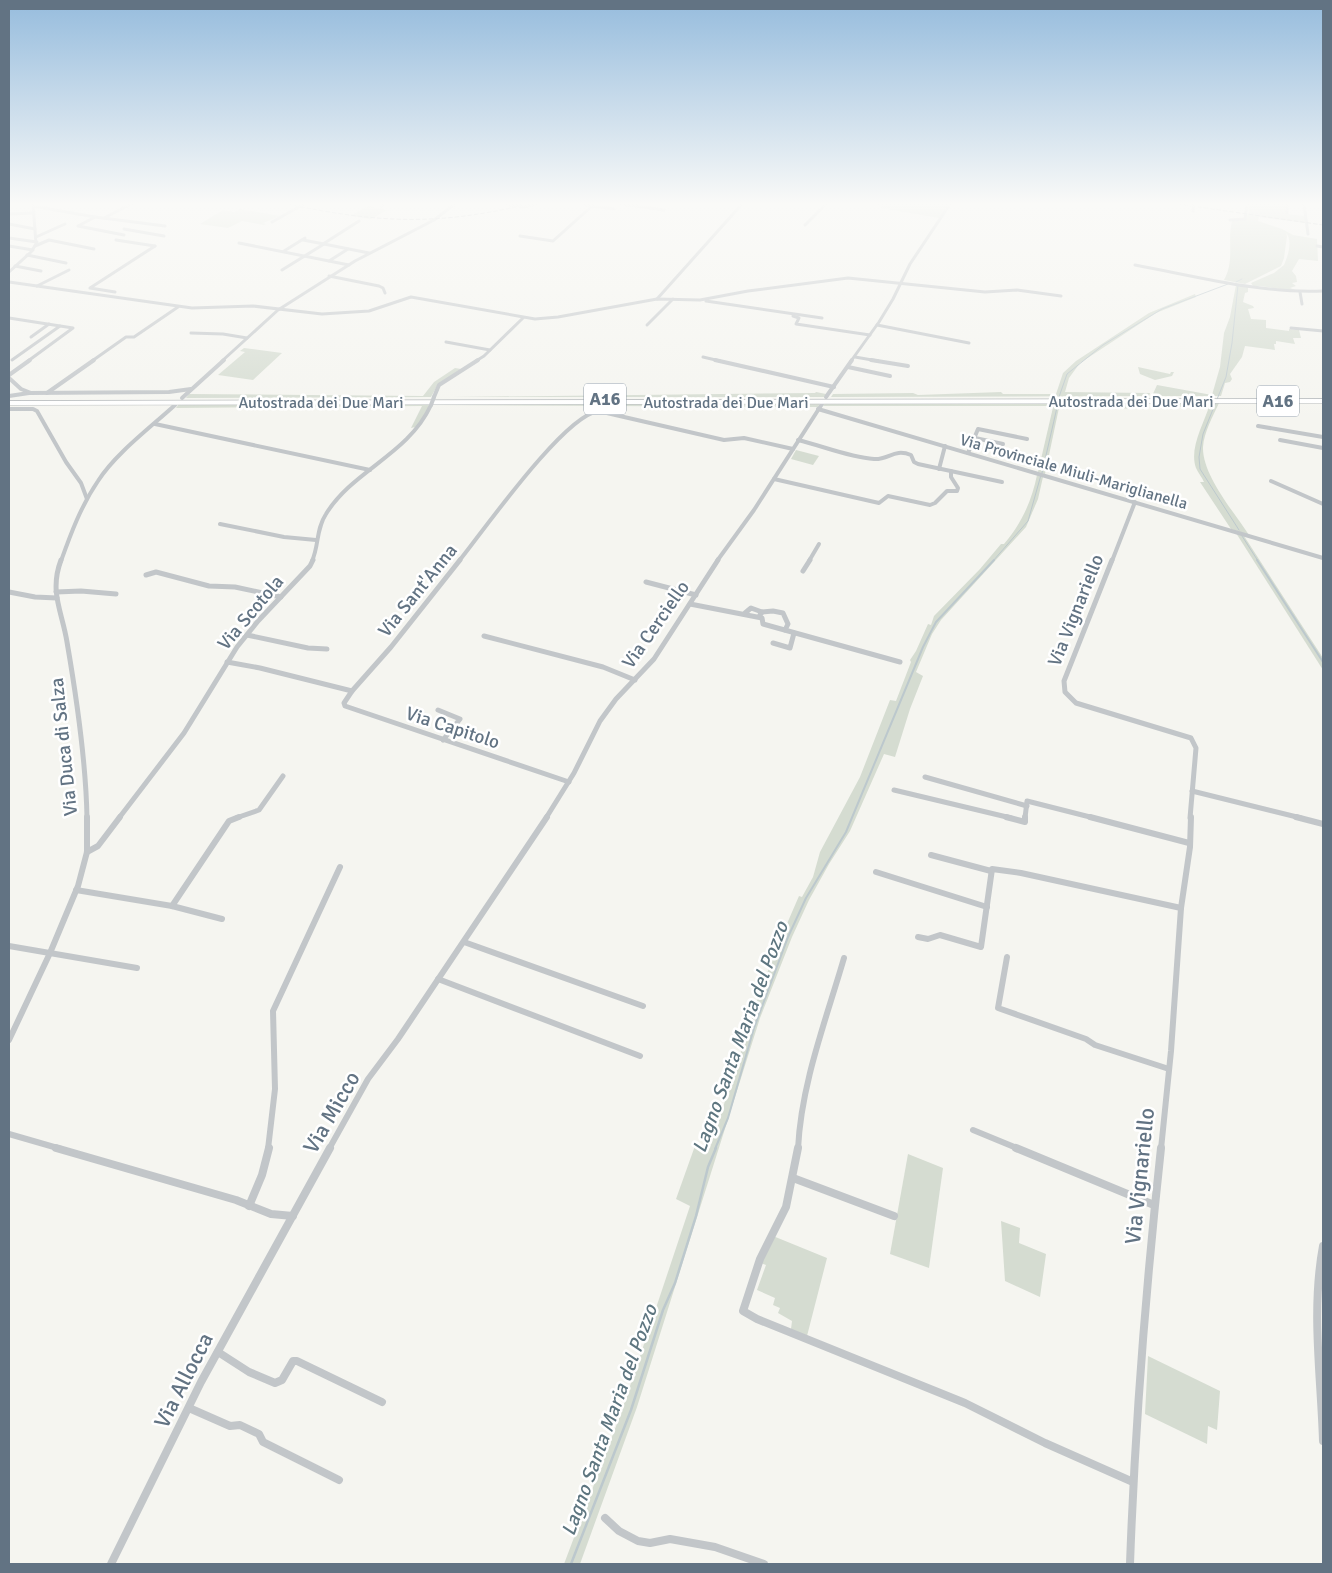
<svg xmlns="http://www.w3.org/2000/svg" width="1332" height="1573" font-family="Signika,sans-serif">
	<rect width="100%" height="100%" fill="#f5f5f0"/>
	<g fill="#d5dcd1">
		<path d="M875 204H948L939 218 881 208 882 206Z"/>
		<path d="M1249 204H1286V214L1305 216V223L1259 217 1258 221 1282 229 1293 235 1317 239 1318 261 1299 259 1292 271 1296 276 1297 282 1292 283 1296 286 1290 288 1301 292 1260 286 1248 288V292L1245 293 1243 302 1253 306 1254 308 1248 309 1251 319 1266 320V328L1289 331V329L1299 330 1301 338H1293L1295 344 1276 341V344H1274L1275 350 1245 346 1242 357 1230 374 1232 379 1230 382 1225 383 1221 396H1152L1157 385 1212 395 1220 367 1224 333 1230 317 1236 285 1253 286 1251 283 1274 273 1284 265C1288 256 1293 240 1286 233L1287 236 1284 258 1281 266 1245 284 1224 280C1235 261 1227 241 1232 221L1245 220 1249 212Z"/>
		<path d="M368 206 387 210 371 219 350 216Z"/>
		<path d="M240 209 280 216 263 223 266 224 264 225 242 221 228 228 200 224 223 210 234 212Z"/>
		<path d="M1195 294 1196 297 1156 313 1080 363 1069 378 1065 392 1150 393 1149 396 831 397 833 394 913 393 918 395 1001 392 1003 394H1056L1063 373 1076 361 1149 313Z"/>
		<path d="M244 348 282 353 253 380 218 375 245 352 240 351Z"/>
		<path d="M1138 367 1170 374 1171 372H1174L1172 376 1155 380 1140 374Z"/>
		<path d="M455 368 461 369 437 386 431 397 186 398 189 394 423 396 434 382Z"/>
		<path d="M816 392 826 394 824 397H452L815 393Z"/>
		<path d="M820 403 818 407 429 405 426 414 415 427 411 428 422 406 176 408 179 404Z"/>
		<path d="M825 403H1049L1048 406H823Z"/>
		<path d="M1054 403H1060L1045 474 1038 472Z"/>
		<path d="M1065 403H1147L1144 409 1076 407Z"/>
		<path d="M1152 403H1219C1213 416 1204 432 1203 447 1202 475 1234 512 1249 535L1231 529 1200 482H1204C1202 477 1198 473 1196 468 1189 449 1203 425 1209 407H1158Z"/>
		<path d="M796 450 819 456 813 465 791 459Z"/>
		<path d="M1037 475 1043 477 1038 499 1026 527 941 620 932 634 916 672 923 676 910 709 895 757 884 754 850 831 829 864 809 900 792 937 760 1018 637 1407 580 1564H564L621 1413 690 1206 676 1199 696 1143 710 1148 757 1001 776 949 799 896 802 897 813 877 820 852 860 777 890 700 896 701 911 662 910 660 916 651 928 624 931 625 934 616 980 569 1001 544H1004C1022 523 1032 500 1037 475Z"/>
		<path d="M1236 533 1244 536 1323 658V670Z"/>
		<path d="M908 1154 943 1168 929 1268 890 1254Z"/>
		<path d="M1001 1221 1020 1228 1019 1243 1046 1254 1040 1297 1005 1281Z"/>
		<path d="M773 1236 827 1258 807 1336 791 1329 792 1321 778 1313 780 1308 773 1305 775 1298 757 1290 766 1265 761 1263Z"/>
		<path d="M1148 1356 1220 1391 1217 1430 1208 1426 1207 1444 1145 1414Z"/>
	</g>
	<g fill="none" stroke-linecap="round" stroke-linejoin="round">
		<g stroke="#bcc8cd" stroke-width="1">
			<path d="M1236 282 1242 279"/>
			<path d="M1238 285 1232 343 1226 377 1203 434 1199 457 1200 469 1239 530"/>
			<path d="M1059 397 1067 374 1103 345 1162 309 1228 284"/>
			<path d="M1042 473 1058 403"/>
			<path d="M1242 536 1258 561"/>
			<path d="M993 561 1028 521 1041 475"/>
		</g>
		<g stroke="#bcc8cd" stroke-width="2">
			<path d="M1257 560 1323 662"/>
			<path d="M715 1149 728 1118 754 1028 788 937 806 898 846 832 923 647 936 622 994 560"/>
		</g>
		<path stroke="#bcc8cd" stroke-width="2.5" d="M571 1564 631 1410 663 1310 675 1283 696 1216 708 1167 716 1148"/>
		<defs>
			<path id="highway" d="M1323 399V403L9 405V401Z"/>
		</defs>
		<use href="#highway" stroke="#b4b8bb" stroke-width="1"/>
		<g stroke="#c2c6c9" stroke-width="3">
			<path d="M507 204 524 207 536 204"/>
			<path d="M622 204 664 210"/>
			<path d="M1287 204V213"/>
			<path d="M1304 204 1308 234"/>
			<path d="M33 206 95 217 165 226"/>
			<path d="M382 206 384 204"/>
			<path d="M592 206 614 209"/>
			<path d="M1193 211 1194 204"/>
			<path d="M9 214 34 213"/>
			<path d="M95 217 78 226 124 235"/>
			<path d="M104 218 131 204"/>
			<path d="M1230 220 1245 219 1247 204"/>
			<path d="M272 222 304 204"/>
			<path d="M9 224 35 229"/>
			<path d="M805 225 826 204"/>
			<path d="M124 229 164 236"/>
			<path d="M520 236 553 241 592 206 585 204"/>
			<path d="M36 237 65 224"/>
			<path d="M9 238 37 242"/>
			<path d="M116 240 155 246"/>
			<path d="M303 240 324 244"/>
			<path d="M239 243 349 265"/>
			<path d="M323 244 359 221"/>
			<path d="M9 246 33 250"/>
			<path d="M35 246 49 240 94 249"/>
			<path d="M1317 246 1323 247"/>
			<path d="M284 251 305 238"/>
			<path d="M27 255 66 263"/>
			<path d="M329 261 348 249"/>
			<path d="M1135 265C1195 276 1262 294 1323 291"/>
			<path d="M15 266 41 271"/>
			<path d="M282 270 324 244 369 253"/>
			<path d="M9 272 31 252 36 244 33 204"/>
			<path d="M329 276 379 286 383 288 385 293"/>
			<path d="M9 282 192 308 253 306 322 314 369 311 411 297 535 319 558 317 657 299 700 300 748 291 848 278 985 292 1017 290 1061 296"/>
			<path d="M37 286 69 270"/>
			<path d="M115 292 90 288 155 246"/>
			<path d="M1300 292 1302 304"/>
			<path d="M657 299 742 204"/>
			<path d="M706 301 822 318"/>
			<path d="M793 316 799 318 796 324 870 335"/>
			<path d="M9 318 73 328 28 361"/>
			<path d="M647 325 673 299"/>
			<path d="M877 325 969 343"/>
			<path d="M1291 328 1323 331"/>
			<path d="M191 333 223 334 247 338"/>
			<path d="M31 337 49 324"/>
			<path d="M446 342 490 350"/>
			<path d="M703 357 720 361"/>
			<path d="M855 357 878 361"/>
			<path d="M12 360 60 326"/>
			<path d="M92 361 126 337H134L178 307"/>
			<path d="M222 361 278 310 355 261 434 220 455 204"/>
			<path d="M476 361 484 356 523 318"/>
			<path d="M851 361 879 322 893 299 910 264 950 204"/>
		</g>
		<g stroke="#c2c6c9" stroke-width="4">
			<path d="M715 360 834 387"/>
			<path d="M871 360 908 366"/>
			<path d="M848 367 890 376"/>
			<path d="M9 375 30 360"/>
			<path d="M9 378 21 389 31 393"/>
			<path d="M47 393 94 360"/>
			<path d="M9 396 29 393 169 392 191 389"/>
			<path d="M434 397 439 385 478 360"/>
			<path d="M826 397 852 360"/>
			<path d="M182 398 224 360"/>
			<path d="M9 409H33L37 411 66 462 81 483 87 499"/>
			<path d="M818 409 1323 558"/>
			<path d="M155 424 370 470"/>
			<path d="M1258 426 1323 437"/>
			<path d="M975 438 1003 444"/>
			<path d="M798 440C823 446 848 457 874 459 889 460 894 448 911 455L914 462 918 464 1002 482"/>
			<path d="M1280 440 1323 448"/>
			<path d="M968 453 978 429 1027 439"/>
			<path d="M939 469 945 446"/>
			<path d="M774 479 879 503 888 496 930 505 935 503 947 491H957L958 488 951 477V471"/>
			<path d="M1271 481 1323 504"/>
			<path d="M220 524 284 537 316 540"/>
			<path d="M61 561C71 533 81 506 98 481 115 454 151 427 175 405"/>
			<path d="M312 561C319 546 316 529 326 514 353 470 408 455 431 405"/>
			<path d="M459 561C484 530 563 417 598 411L724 440 744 438 793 449"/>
			<path d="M717 561 754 510 822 404"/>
			<path d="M809 561 819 544"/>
			<path d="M1112 561 1135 502"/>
		</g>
		<g stroke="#c2c6c9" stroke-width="5">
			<path d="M61 560C49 592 62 611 67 642 77 700 86 760 87 818"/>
			<path d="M1112 560 1064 681 1065 692 1076 703 1191 738 1196 748 1190 818"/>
			<path d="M803 571 810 560"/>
			<path d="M146 575 156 572 209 586 235 587 281 597"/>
			<path d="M646 582 696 595"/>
			<path d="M9 592 35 597 57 598"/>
			<path d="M56 592 81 591 116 594"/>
			<path d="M690 604 762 618 763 624 900 662"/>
			<path d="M762 612 773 611 783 613 788 624 785 630"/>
			<path d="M745 613 751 608 762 612 760 615"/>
			<path d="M247 635 308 648 327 649"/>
			<path d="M484 636 603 667 635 680"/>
			<path d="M773 643 790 648 794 633"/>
			<path d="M227 662 260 668 352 691 391 647 460 560"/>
			<path d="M352 691 344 703 345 706 569 782"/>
			<path d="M438 710 460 719 443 740"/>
			<path d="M925 777 1027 806"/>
			<path d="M894 790 1011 818"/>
			<path d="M1192 791 1301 818"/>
			<path d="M119 818 184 733 237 647 258 621 310 566 313 560"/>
			<path d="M236 818 259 810 283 776"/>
			<path d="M546 818 574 773 600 721 616 699 654 659 718 560"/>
			<path d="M1025 818 1027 801 1094 818"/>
		</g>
		<g stroke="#c2c6c9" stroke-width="6">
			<path d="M1006 817 1025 822V817"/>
			<path d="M1090 817 1189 843"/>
			<path d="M1296 817 1323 824"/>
			<path d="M87 852 98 846 120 817"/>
			<path d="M931 855 991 871"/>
			<path d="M876 872 987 907"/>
			<path d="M76 890 172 906 222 919"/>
			<path d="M172 906 229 821 239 817"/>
			<path d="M918 937 928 939 940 935 981 947 992 869 1021 873 1181 908"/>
			<path d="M464 942 643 1006"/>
			<path d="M9 946 137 968"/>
			<path d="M1007 957 998 1008 1086 1039 1095 1045 1169 1069"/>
			<path d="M438 979 640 1056"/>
			<path d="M9 1040 50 953 78 886 87 852V817"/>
			<path d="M973 1130 1019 1149"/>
			<path d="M9 1134 61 1149"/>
			<path d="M268 1149 275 1089 273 1011 340 867"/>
			<path d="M329 1149 368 1079 398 1039 547 817"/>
			<path d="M798 1149C801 1084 826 1020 844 958"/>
			<path d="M1161 1149 1171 1051 1181 908 1190 847 1191 817"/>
		</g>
		<g stroke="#c2c6c9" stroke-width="8">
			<path d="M56 1148 236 1200 271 1214 293 1216"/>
			<path d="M798 1148 786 1207 760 1259 743 1311 757 1319 965 1403 1045 1443 1133 1482"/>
			<path d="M1016 1148 1154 1205"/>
			<path d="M793 1178 894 1216"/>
			<path d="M249 1206 262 1175 269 1148"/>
			<path d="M1323 1246C1311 1311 1321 1375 1323 1441"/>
			<path d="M218 1352 249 1372 275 1383 282 1380 293 1361H297L382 1402"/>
			<path d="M189 1408 230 1426 240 1425 259 1434 263 1442 339 1480"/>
			<path d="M605 1518 619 1531 638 1541 650 1543 670 1539 715 1547 764 1564"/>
			<path d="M111 1564 201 1382 330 1148"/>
			<path d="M1130 1564C1135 1425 1146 1286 1161 1148"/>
		</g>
		<use href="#highway" fill="#fff" fill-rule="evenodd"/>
		<g stroke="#a2a8ae" stroke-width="1" stroke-dasharray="4.5 2" stroke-linecap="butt">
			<path d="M287 204C378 223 437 226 528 204"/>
			<path d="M1178 204 1323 225"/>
		</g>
		<path stroke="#c2c6c9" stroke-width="4" d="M431 405 434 397"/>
	</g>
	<linearGradient id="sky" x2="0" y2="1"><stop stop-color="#96bcdd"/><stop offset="0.48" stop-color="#fafaf8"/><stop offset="1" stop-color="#fafaf8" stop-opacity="0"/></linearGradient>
	<rect width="1332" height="425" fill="url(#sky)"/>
	<g text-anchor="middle" stroke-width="5" stroke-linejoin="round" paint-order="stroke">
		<g font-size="16" fill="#627383" stroke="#fff">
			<text x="1131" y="407">Autostrada dei Due Mari</text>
			<text x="321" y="408">Autostrada dei Due Mari</text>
			<text x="726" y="408">Autostrada dei Due Mari</text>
			<text transform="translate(1074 471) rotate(16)" y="6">Via Provinciale Miuli-Mariglianella</text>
		</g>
		<g fill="#fff" stroke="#919da8" stroke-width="1">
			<rect x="584" y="383.5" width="42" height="31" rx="4"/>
			<rect x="1257" y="385.5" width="42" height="31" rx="4"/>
		</g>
		<g font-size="18" font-weight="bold" fill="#627383">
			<text x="605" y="405">A16</text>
			<text x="1278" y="407">A16</text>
		</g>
		<g font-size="19" fill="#627383" stroke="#fff">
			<text transform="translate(417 590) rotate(-51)" y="7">Via Sant'Anna</text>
			<text transform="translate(1075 610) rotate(-68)" y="7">Via Vignariello</text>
			<text transform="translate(250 612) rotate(-50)" y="7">Via Scotola</text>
			<text transform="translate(655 624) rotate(-55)" y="7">Via Cerciello</text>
			<text transform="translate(453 727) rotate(18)" y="7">Via Capitolo</text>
			<text transform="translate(63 747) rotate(-96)" y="7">Via Duca di Salza</text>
		</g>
		<g font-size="20" font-style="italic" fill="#5e7680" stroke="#fff">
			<text transform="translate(740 1037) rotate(-70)" y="7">Lagno Santa Maria del Pozzo</text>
			<text transform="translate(609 1420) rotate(-70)" y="7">Lagno Santa Maria del Pozzo</text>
		</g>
		<g font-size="22" fill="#627383" stroke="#fff">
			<text transform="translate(331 1112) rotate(-60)" y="8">Via Micco</text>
			<text transform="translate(1139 1176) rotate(-84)" y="8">Via Vignariello</text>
			<text transform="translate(183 1380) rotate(-63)" y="8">Via Allocca</text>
		</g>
	</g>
	<rect width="1332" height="1573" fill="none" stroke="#627383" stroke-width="20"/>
</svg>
